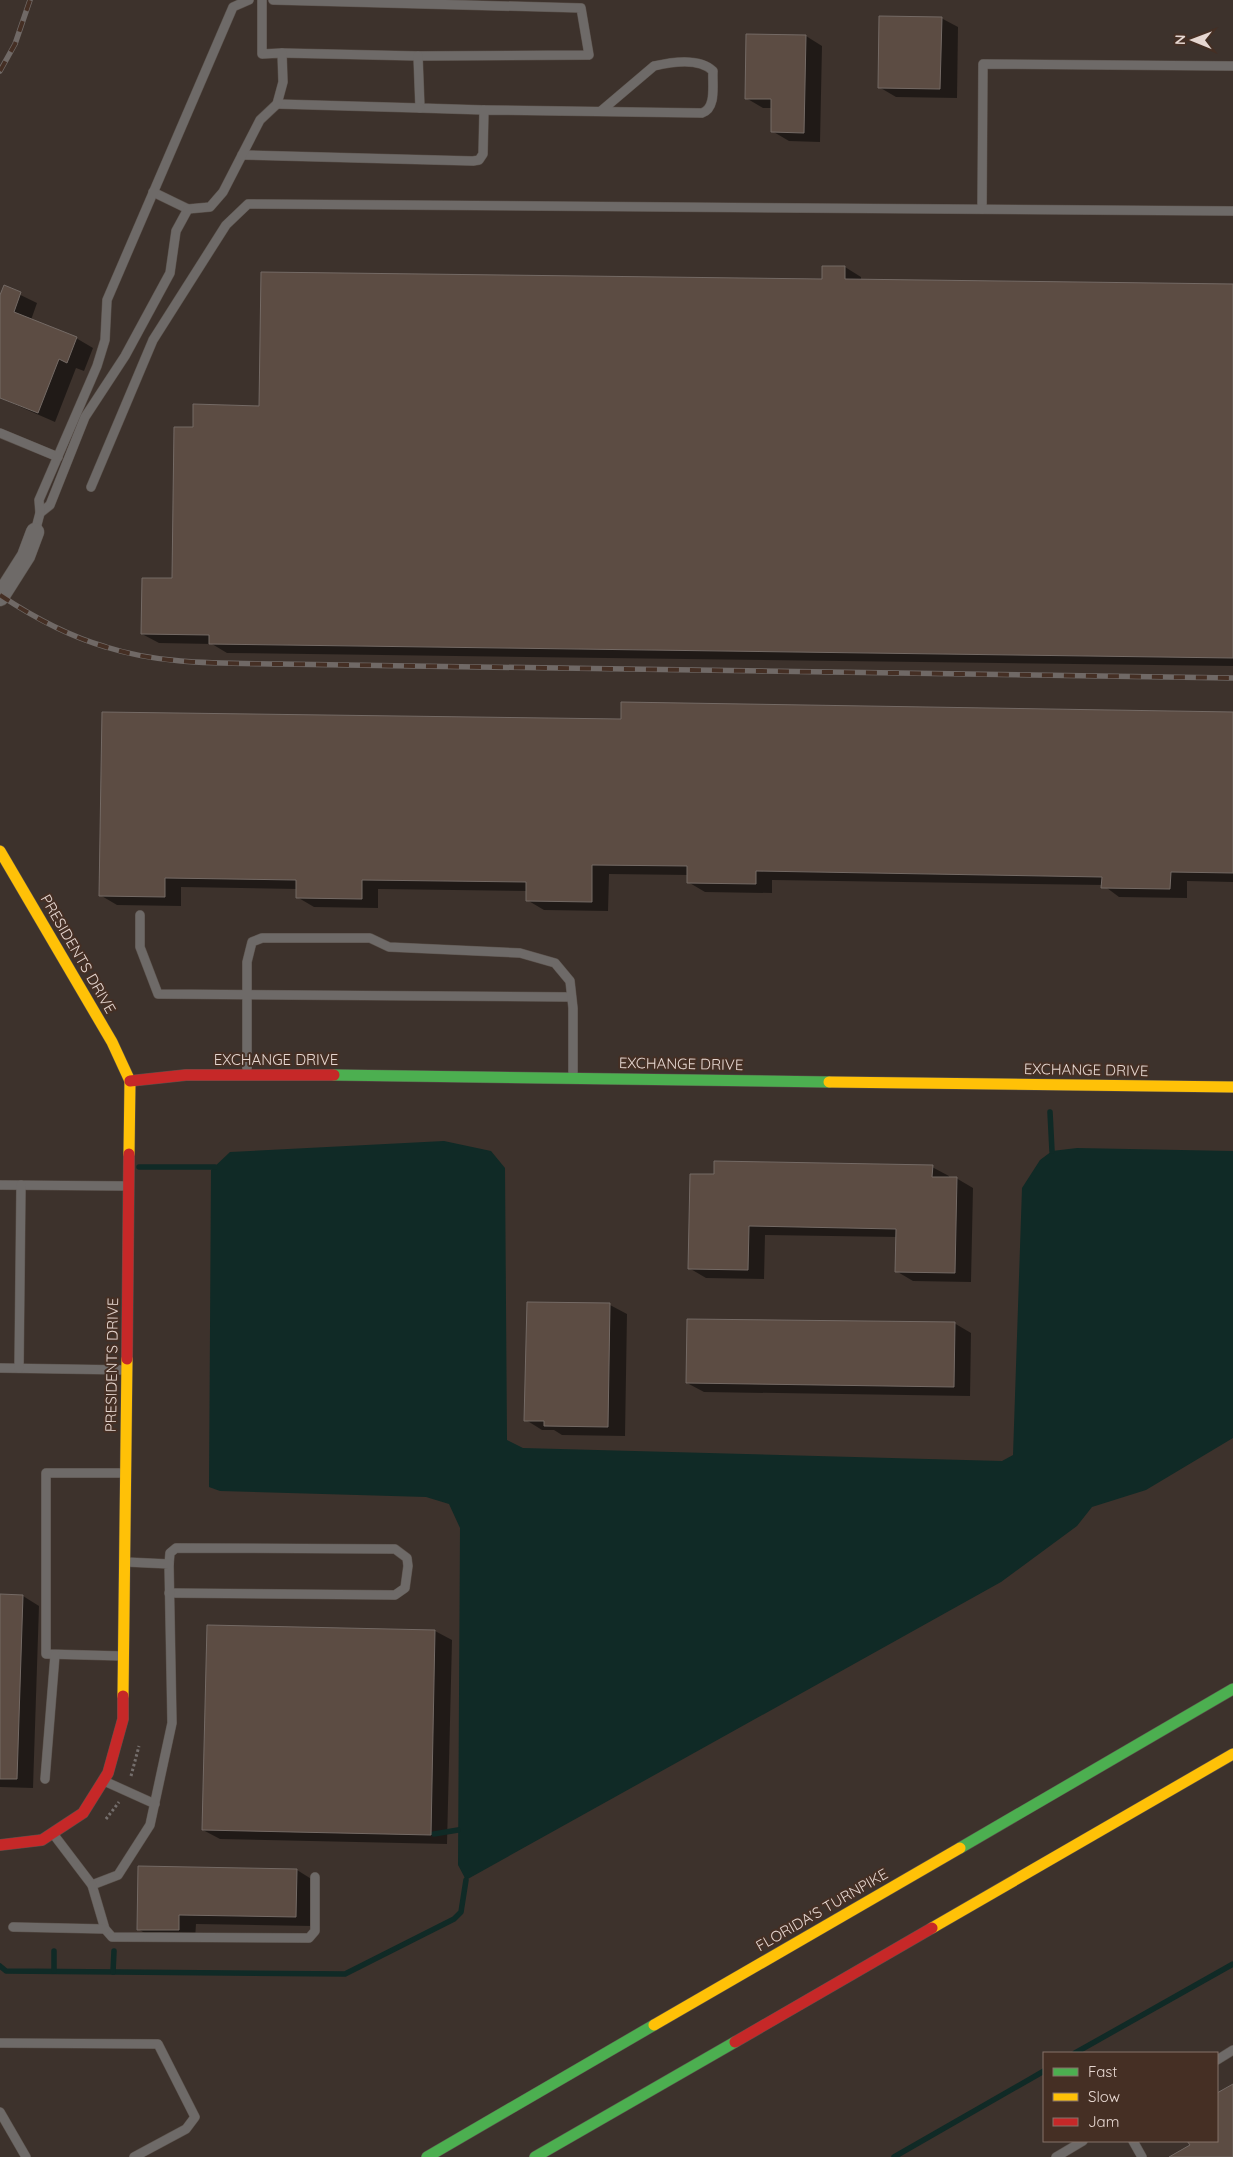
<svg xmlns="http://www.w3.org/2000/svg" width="1233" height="2157" font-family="Quicksand,sans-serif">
	<rect width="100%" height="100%" fill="#3d322c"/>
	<path fill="#102a26" d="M444 1141 491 1151 505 1168 507 1440 523 1448 1002 1461 1013 1455 1022 1188 1040 1160 1052 1151 1077 1148 1233 1151V1438L1146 1490 1092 1507 1077 1526 1001 1582 466 1880 458 1865 460 1528 449 1504 426 1497 220 1491 209 1487 211 1170 230 1152Z"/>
	<g fill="#0007">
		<path d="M941 18 958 27 957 98 896 97 879 87Z"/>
		<path d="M806 36 822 46 820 142 789 141 772 131V108H763L746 98Z"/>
		<path d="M845 267 861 277V280L1233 285V666L227 653 212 644 159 643 142 634 173 579 194 428 260 407 823 281Z"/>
		<path d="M4 287 37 303 31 320 76 338 93 348 84 371 76 368 55 422 0 398V298Z"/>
		<path d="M1233 714V882L1187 881V898L1119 897 1103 885 772 880V893L705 892 688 882V875L609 874 608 911 544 910 527 900 528 891 378 889V908L314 907 297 897V889L181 887V906L117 905 100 895 622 721Z"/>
		<path d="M932 1167 949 1176V1178H956L973 1188 971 1282 913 1281 896 1271 897 1237 765 1235 764 1279 706 1278 689 1268 691 1175Z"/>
		<path d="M528 1303 610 1305 627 1314 625 1436 562 1435 554 1430H542L526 1420Z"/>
		<path d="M954 1323 971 1333 970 1396 704 1392 687 1383Z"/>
		<path d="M0 1596H23L39 1606 33 1788 0 1787Z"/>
		<path d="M435 1631 452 1640 447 1844 220 1839 203 1830Z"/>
		<path d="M297 1870 313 1880 312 1926 196 1924 195 1939H155L138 1929Z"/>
		<path d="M1233 2085V2157H1190L1191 2146 1189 2141H1217V2095Z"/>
	</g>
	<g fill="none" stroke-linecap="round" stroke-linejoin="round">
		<g stroke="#102a26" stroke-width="5.5">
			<path d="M1050 1112 1052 1151"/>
			<path d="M139 1167H215"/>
			<path d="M434 1834 458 1830"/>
			<path d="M0 1966 6 1971 345 1974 454 1919 461 1912 466 1880"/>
			<path d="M54 1971V1951"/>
			<path d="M113 1972 114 1951"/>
			<path d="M1075 2053 1233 1964"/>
			<path d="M894 2157 1044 2071"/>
		</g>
	</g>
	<g fill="#5c4c43" stroke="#746a65">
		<path d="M879 16 942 17 940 89 878 88Z"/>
		<path d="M746 34 806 35 804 133 771 132V99H745Z"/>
		<path d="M822 266H845V279L1233 284V658L209 644V635L141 634 142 578H172L174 427H193V404L259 406 261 272 822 279Z"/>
		<path d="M4 285 21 292 14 312 77 337 67 363 59 359 38 413 0 398V295Z"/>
		<path d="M621 702 1233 712V873L1171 872 1170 889 1101 888 1102 877 756 871V884L687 883V866L592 865V902L526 901V882L362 880V899L296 898V880L165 878V897L99 896 102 712 621 719Z"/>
		<path d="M714 1161 933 1165 932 1177H957L955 1273 895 1272 896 1229 749 1226 748 1270 688 1269 690 1174H714Z"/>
		<path d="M527 1302 610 1303 608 1427 544 1426V1421H524Z"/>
		<path d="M687 1319 955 1322 954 1387 686 1383Z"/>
		<path d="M0 1594 23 1595 17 1779H0Z"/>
		<path d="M207 1625 435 1630 431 1835 202 1830Z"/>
		<path d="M138 1866 297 1869 296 1917 179 1915V1930H137Z"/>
		<path d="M1233 2084V2157H1169L1190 2145 1187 2141H1217V2093Z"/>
	</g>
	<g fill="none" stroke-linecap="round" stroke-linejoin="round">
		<defs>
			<g id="lane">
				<path d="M273 0 581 8 589 55 418 56 282 53"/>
				<path d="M418 56 420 108 484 110"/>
				<path d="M277 104 420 108"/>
				<path d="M242 155 473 161 479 160 483 154 484 110 702 113C717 108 712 84 713 71 699 57 671 62 654 66L601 111"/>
				<path d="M153 192 188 209 210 207 223 192 260 120 277 104 283 82 282 53 262 54V0"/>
				<path d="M982 209 983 64 1233 66"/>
				<path d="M0 433 58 457"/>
				<path d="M91 487 153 340 226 225 248 204 1233 211"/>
				<path d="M40 513 50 505 85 417 125 356 170 273 176 231 188 209"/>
				<path d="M35 532 40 513 39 500 97 366 105 340 107 300 233 7 249 0"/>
				<path d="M140 915V947L158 994 571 997"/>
				<path d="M247 1073V962L252 942 262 938H370L389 947 520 953 555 963 570 981 573 1008V1078"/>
				<path d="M0 1185 128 1186"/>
				<path d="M0 1368 126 1370"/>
				<path d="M19 1368 21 1185"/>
				<path d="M169 1564 170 1553 176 1548 395 1549 407 1558 408 1566 405 1588 395 1595 169 1593"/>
				<path d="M123 1656 46 1654V1473H125"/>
				<path d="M45 1779 55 1655"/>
				<path d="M104 1781 155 1804"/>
				<path d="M54 1835 92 1885 118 1875 150 1825 172 1723 169 1564 126 1562"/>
				<path d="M92 1885 105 1929 112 1937 309 1938 315 1931V1877"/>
				<path d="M13 1927 105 1929"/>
				<path d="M0 2043 158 2044 195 2117 186 2129 134 2157"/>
				<path d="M1217 2060 1233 2050"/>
				<path d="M0 2112 26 2157"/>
				<path d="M1133 2141 1142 2157"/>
				<path d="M1056 2157 1083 2141"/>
			</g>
			<path id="street" d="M0 597 26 556 35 532"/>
			<g id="fast">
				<path d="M334 1075 829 1082"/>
				<path d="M960 1848 1233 1689"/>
				<path d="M427 2157 654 2025"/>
				<path d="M535 2157 735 2042"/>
			</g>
			<g id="slow">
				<path d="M0 851 112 1042 130 1081 129 1154"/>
				<path d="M829 1082 1233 1087"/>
				<path d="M123 1696 127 1359"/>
				<path d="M932 1928 1233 1754"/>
				<path d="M654 2025 960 1848"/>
			</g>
			<g id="jam">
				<path d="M130 1081 186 1075H334"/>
				<path d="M127 1359 129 1154"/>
				<path d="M0 1845 42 1840 83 1813 108 1773 123 1719V1696"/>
				<path d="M735 2042 932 1928"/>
			</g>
		</defs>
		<use href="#lane" stroke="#5a514b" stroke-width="10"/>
		<use href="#street" stroke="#5a514b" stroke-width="19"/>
		<use href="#fast" stroke="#5a514b" stroke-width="12"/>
		<use href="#slow" stroke="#5a514b" stroke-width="12"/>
		<use href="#jam" stroke="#5a514b" stroke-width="12"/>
		<g stroke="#756f6d" stroke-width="3" stroke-dasharray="2.5 2.5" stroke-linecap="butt">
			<path d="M131 1776 139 1746"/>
			<path d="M106 1819 119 1802"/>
		</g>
		<use href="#lane" stroke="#6e6a68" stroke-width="9"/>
		<use href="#street" stroke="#6e6a68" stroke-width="18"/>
		<use href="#fast" stroke="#4caf50" stroke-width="11"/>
		<use href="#slow" stroke="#ffc107" stroke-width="11"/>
		<use href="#jam" stroke="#c62828" stroke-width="11"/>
		<defs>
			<g id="rail">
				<path d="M0 71 15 44 30 0"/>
				<path d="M0 595C33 617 68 636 106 647 162 665 222 663 280 664L1233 678"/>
			</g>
		</defs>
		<use href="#rail" stroke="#706966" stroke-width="5.5"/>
		<use href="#rail" stroke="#452f24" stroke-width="4" stroke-dasharray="11" stroke-linecap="butt"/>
	</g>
	<g text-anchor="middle" stroke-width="4" stroke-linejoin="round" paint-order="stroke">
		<g font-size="15" fill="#e6d7d1" stroke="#452f24">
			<text transform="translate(78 954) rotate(60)" y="5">PRESIDENTS DRIVE</text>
			<text x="276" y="1065">EXCHANGE DRIVE</text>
			<text transform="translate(681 1064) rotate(1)" y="5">EXCHANGE DRIVE</text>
			<text transform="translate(1086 1070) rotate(1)" y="5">EXCHANGE DRIVE</text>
			<text transform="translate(112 1365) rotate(-89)" y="5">PRESIDENTS DRIVE</text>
			<text transform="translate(822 1910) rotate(-30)" y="5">FLORIDA'S TURNPIKE</text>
		</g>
	</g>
	<rect x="1043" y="2052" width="175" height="90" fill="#452f24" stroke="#857269"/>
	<rect x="1053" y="2068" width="25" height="8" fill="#4caf50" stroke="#857269"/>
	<text x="1088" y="2077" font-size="15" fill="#e6d7d1">Fast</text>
	<rect x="1053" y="2093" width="25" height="8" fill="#ffc107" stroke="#857269"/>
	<text x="1088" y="2102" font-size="15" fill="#e6d7d1">Slow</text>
	<rect x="1053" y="2118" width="25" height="8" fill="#c62828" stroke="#857269"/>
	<text x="1088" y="2127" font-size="15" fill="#e6d7d1">Jam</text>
	<g transform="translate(1193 40) rotate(271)" stroke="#452f24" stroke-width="4" paint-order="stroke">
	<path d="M0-4L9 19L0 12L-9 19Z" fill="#e6d7d1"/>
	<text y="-8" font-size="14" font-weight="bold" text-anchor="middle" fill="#e6d7d1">N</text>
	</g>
</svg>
